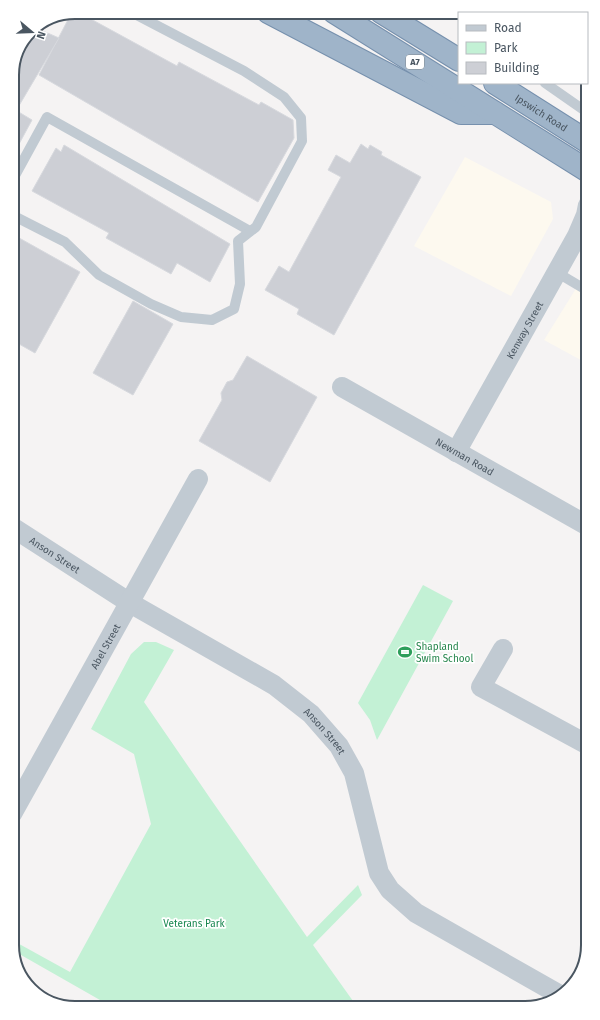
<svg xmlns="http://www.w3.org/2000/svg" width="600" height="1020" font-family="'Fira Sans',sans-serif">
	<rect width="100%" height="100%" fill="#f5f3f3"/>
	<g fill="#fdf9ef">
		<path d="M465 157 551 202 553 219 511 296 414 246Z"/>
		<path d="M588 271V364L544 340 585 274Z"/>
	</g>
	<g fill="#c3f1d5">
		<path d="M423 585 453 601 377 740 370 720 358 703Z"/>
		<path d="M144 642H156L174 650 144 702 212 801 307 937 358 885 362 895 313 945 358 1008H114L14 951 12 940 70 972 151 824 134 754 91 729 131 654Z"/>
	</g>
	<g fill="#cdcfd5" stroke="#d7d9de">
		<path d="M75 12H78L177 66 179 62 259 105 261 102 293 120 294 138 258 202 39 75 71 14Z"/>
		<path d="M36 28 59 38 17 109 12 107V71L31 30Z"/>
		<path d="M12 108 32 120 12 157Z"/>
		<path d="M361 144 368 149 370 145 382 152 381 155 421 177 334 335 297 314 299 309 265 290 279 266 289 272 341 177 328 170 336 155 350 163Z"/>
		<path d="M64 145 230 244 210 282 177 263 171 274 106 238 109 233 32 191 56 148 61 152Z"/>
		<path d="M12 234 80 272 35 353 12 340Z"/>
		<path d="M133 301 173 324 133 395 93 373Z"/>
		<path d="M247 356 317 397 270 482 199 441 222 400 221 393 227 382 233 380Z"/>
	</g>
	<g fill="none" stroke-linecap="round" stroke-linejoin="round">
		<defs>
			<g id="trunk">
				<path d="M268 12 461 113H495"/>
				<path d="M334 12 588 171"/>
				<path d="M381 12 459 60"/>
				<path id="s5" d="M495 83 588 142"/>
			</g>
		</defs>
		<use href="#trunk" stroke="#7690ad" stroke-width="24"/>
		<g stroke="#c1cad2" stroke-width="10">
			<path d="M459 12 460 13"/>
			<path d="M545 83 588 113"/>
			<path d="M12 186V181L47 117 250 231"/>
			<path d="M12 215 65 242 99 275 151 304 181 317 212 320 234 309 240 284 238 241 256 227 302 141 301 118 284 97 244 71 131 12"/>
			<path d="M556 272 588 291"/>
		</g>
		<g stroke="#c1cad2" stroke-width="20">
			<path id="s1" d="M342 387 588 526"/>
			<path id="s2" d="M456 452 577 236 586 215 588 205"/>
			<path id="s3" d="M12 527 130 603 274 685 311 714 339 746 354 773 379 873 390 890 416 913 560 995"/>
			<path d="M503 649 481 687 588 745"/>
			<path id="s4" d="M12 814 198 479"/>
		</g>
		<use href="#trunk" stroke="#9fb4c9" stroke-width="22"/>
	</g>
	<defs>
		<symbol id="stadium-bare" viewBox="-9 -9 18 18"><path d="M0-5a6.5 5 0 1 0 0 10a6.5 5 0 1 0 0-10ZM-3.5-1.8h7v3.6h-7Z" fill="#2e9e5b" stroke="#fff" stroke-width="2.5" paint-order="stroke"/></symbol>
	</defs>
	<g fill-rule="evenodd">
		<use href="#stadium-bare" x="395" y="642" width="20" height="20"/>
	</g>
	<g text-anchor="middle" stroke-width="3.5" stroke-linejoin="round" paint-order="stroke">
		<rect fill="#fff" stroke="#808990" stroke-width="1" x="406" y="55" width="18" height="14" rx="3"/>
		<g font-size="9" font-weight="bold" fill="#4a5661">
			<text x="415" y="65">A7</text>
		</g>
		<g font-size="10" fill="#4a5661" stroke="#fff">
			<text dy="4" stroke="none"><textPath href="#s5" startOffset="55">Ipswich Road</textPath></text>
			<text dy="4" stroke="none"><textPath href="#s2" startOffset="140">Kenway Street</textPath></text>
			<text dy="4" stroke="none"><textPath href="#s1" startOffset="141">Newman Road</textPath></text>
			<text dy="4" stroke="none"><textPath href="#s3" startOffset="51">Anson Street</textPath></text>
			<text dy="4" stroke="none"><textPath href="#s4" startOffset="192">Abel Street</textPath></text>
			<text dy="4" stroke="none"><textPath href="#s3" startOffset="375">Anson Street</textPath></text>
		</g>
		<g font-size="10" fill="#27864d" stroke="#fff" text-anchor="start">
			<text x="416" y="650">Shapland<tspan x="416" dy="12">Swim School</tspan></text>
		</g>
		<g font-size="10" fill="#17864f" stroke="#fff">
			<text x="194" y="927">Veterans Park</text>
		</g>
	</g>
	<path d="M0 0H600V1020H0ZM75 19H525A56 56 0 0 1 581 75V945A56 56 0 0 1 525 1001H75A56 56 0 0 1 19 945V75A56 56 0 0 1 75 19Z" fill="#fff" fill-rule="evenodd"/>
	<path fill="none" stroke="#4a5661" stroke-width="2" d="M75 19H525A56 56 0 0 1 581 75V945A56 56 0 0 1 525 1001H75A56 56 0 0 1 19 945V75A56 56 0 0 1 75 19Z"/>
	<rect x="458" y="12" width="130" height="72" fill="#ffffff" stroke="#b7bbc0"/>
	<rect x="466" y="25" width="20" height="6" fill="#c1cad2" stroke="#b7bbc0"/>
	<text x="494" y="32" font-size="12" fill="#4a5661">Road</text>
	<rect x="466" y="42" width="20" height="12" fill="#c3f1d5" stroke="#b7bbc0"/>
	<text x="494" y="52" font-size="12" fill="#4a5661">Park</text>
	<rect x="466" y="62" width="20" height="12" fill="#cdcfd5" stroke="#b7bbc0"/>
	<text x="494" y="72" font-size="12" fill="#4a5661">Building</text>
	<g transform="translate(32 32) rotate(109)" stroke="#ffffff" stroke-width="3" paint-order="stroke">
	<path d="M0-3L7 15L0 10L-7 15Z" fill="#4a5661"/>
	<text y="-6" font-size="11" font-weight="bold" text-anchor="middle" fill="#4a5661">N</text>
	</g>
</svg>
